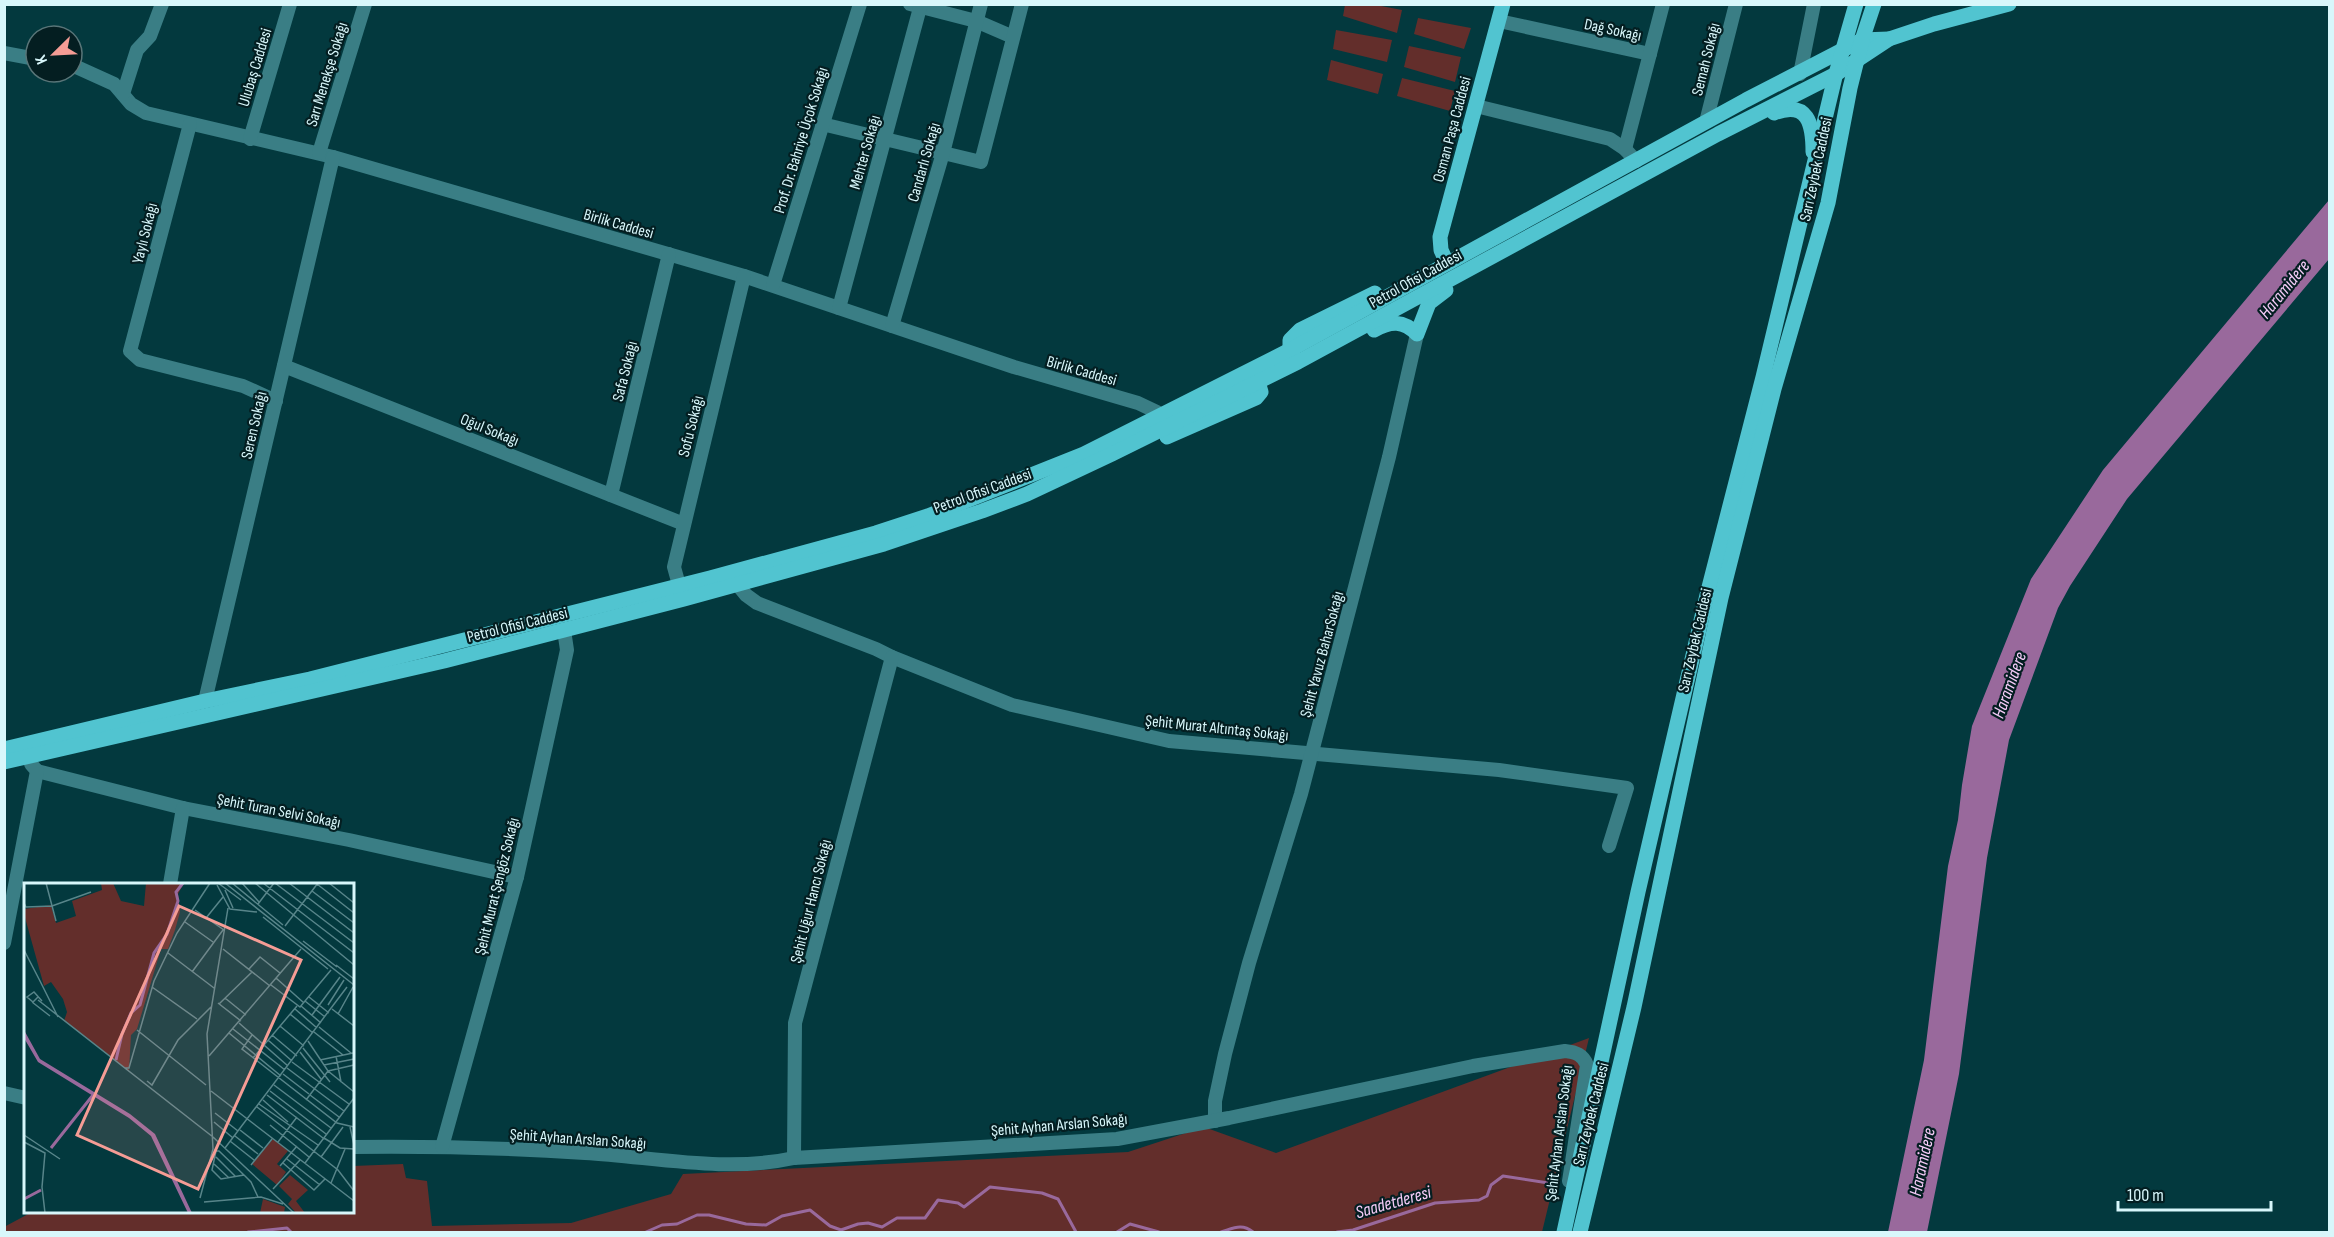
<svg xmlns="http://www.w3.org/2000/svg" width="2334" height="1237" font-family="'Sofia Sans Condensed',sans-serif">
	<rect width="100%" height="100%" fill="#03393e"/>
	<g fill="#632e2b">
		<path d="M1345 5H1376L1402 10 1397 33 1343 16Z"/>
		<path d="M1418 18 1471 28 1464 49 1414 34Z"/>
		<path d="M1336 30 1392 40 1387 62 1333 49Z"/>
		<path d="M1409 46 1461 57 1455 82 1404 67Z"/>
		<path d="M1331 60 1383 74 1378 94 1327 80Z"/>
		<path d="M1402 78 1455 91 1450 111 1397 96Z"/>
		<path d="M1589 1038 1542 1232H5L4 1227 32 1212H352L353 1166 403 1164 406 1178 427 1181 432 1226 571 1223 671 1194 683 1174 1128 1152 1204 1127 1276 1153Z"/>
	</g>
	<path fill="#99699c" d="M2329 200V259L2127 499 2070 586 2058 608 2009 740 1987 858 1959 1074 1927 1232H1888L1924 1060 1948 866 1958 820 1962 785 1972 726 2031 579 2103 470Z"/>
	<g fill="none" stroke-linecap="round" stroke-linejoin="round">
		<g stroke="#99699c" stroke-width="3">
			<path d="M248 1232 287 1228 291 1232"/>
			<path d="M646 1232 662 1225 677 1224 697 1215H709L746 1224 766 1225 782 1216 810 1210 830 1226 841 1230 858 1224 868 1223 882 1227 897 1218H925L938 1200 958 1203 964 1207 990 1187 1042 1193 1058 1199 1076 1232"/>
			<path d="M1117 1232 1130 1224 1159 1232"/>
			<path d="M1221 1232C1234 1228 1242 1223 1253 1232"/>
			<path d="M1337 1232 1353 1230 1435 1203 1479 1200 1487 1196 1491 1185 1503 1176 1555 1184"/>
		</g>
		<g stroke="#3a7e85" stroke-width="14">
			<path d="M910 4 976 21 1013 37"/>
			<path d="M1499 21 1650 54"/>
			<path d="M4 53 36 59"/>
			<path d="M72 65 114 84 131 104 146 113 333 157 744 276 1014 367 1138 403 1157 412 1160 416"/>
			<path d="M1800 74 1814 4"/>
			<path d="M123 94 137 50 150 36 162 4"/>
			<path d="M1476 106 1610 139 1625 149 1636 161"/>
			<path d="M1706 122 1736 4"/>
			<path d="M190 124 130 351 140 360 243 386 276 401"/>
			<path d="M822 124 981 162 1022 4"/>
			<path d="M250 139 290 4"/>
			<path d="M1625 149 1663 4"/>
			<path d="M319 153 365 4"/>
			<path d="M773 285 860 4"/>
			<path d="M839 308 921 4"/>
			<path d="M892 326 943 153 981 4"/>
			<path d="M284 366 684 524"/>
			<path d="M611 495 669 254"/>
			<path d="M737 584 746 595 757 603 876 649 892 657 1012 705 1169 741 1499 770 1627 788 1609 846"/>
			<path d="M679 585 674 567 744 276"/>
			<path d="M205 701 333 157"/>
			<path d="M37 771 183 808 349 840 517 877"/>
			<path d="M170 884 183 808"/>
			<path d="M4 943 37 771 31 764"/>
			<path d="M4 1093 26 1098"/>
			<path d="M1215 1121V1101L1225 1054 1249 963 1301 794 1389 457 1417 334"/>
			<path d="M352 1147C430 1146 508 1148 585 1153 654 1157 726 1173 794 1158L1117 1139 1229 1118 1473 1066 1565 1051C1576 1052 1583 1055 1587 1065L1569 1181"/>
			<path d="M442 1147 517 877 567 650 564 630"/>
			<path d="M794 1158 795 1023 892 657"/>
		</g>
		<g stroke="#51c4d0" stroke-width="15">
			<path d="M1774 113C1808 100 1813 124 1813 152"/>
			<path d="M1447 263 1441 250 1440 237 1503 4"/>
			<path d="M1374 330C1391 321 1403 320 1417 334L1429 303 1446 290"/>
			<path d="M1293 355 1290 350V340L1300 330 1375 293"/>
			<path d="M1167 437 1256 398 1261 392 1255 372"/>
			<path d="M4 749 205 701 310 679 710 578 876 533 928 516 1084 454 1290 350 1746 100 1862 40 1889 39"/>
			<path d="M4 762 444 661 684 599 884 544 982 511 1027 494 1112 454 1298 362 1718 134 1836 74 1889 39 1934 24 2009 4"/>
			<path d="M1564 1232 1638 892 1707 595 1763 377 1835 77 1856 4"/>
			<path d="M1580 1232 1634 1007 1721 598 1774 389 1828 203 1850 88 1862 40 1874 4"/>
		</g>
	</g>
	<g text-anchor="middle" stroke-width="4.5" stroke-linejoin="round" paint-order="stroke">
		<g font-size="16" fill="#d8f7fb" stroke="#041e21">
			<text transform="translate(1613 29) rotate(12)" y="6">Dağ Sokağı</text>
			<text transform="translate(1705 59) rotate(-76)" y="6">Semah Sokağı</text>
			<text transform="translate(254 67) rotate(-73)" y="6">Ulubaş Caddesi</text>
			<text transform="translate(326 74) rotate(-73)" y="6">Sarı Menekşe Sokağı</text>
			<text transform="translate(1451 129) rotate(-75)" y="6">Osman Paşa Caddesi</text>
			<text transform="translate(800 140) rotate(-73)" y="6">Prof. Dr. Bahriye Üçok Sokağı</text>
			<text transform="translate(864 152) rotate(-74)" y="6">Mehter Sokağı</text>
			<text transform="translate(923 162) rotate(-74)" y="6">Candarlı Sokağı</text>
			<text transform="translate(1815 169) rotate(-78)" y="6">Sarı Zeybek Caddesi</text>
			<text transform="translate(619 223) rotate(16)" y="6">Birlik Caddesi</text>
			<text transform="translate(144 233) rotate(-76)" y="6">Yaylı Sokağı</text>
			<text transform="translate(1415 278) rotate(-29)" y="6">Petrol Ofisi Caddesi</text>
			<text transform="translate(1082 370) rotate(16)" y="6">Birlik Caddesi</text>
			<text transform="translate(624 371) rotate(-76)" y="6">Safa Sokağı</text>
			<text transform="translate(253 425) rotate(-77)" y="6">Seren Sokağı</text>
			<text transform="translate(690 426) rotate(-76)" y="6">Sofu Sokağı</text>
			<text transform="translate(490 429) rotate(22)" y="6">Oğul Sokağı</text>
			<text transform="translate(982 490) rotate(-20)" y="6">Petrol Ofisi Caddesi</text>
			<text transform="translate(517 624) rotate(-14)" y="6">Petrol Ofisi Caddesi</text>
			<text transform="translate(1694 640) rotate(-77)" y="6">Sarı Zeybek Caddesi</text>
			<text transform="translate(1321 654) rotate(-75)" y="6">Şehit Yavuz BaharSokağı</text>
			<text transform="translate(1217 727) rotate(6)" y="6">Şehit Murat Altıntaş Sokağı</text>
			<text transform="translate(279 810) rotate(11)" y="6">Şehit Turan Selvi Sokağı</text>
			<text transform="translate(496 886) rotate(-76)" y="6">Şehit Murat Şengöz Sokağı</text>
			<text transform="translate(810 901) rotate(-76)" y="6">Şehit Uğur Hancı Sokağı</text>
			<text transform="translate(1590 1114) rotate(-76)" y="6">Sarı Zeybek Caddesi</text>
			<text transform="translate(1059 1124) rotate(-5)" y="6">Şehit Ayhan Arslan Sokağı</text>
			<text transform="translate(1558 1133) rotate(-83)" y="6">Şehit Ayhan Arslan Sokağı</text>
			<text transform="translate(578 1138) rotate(4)" y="6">Şehit Ayhan Arslan Sokağı</text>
		</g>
		<g font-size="18" font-style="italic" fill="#f7cdf9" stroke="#041e21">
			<text transform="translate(2284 289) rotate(-51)" y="6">Haramidere</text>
			<text transform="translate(2009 685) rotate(-70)" y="6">Haramidere</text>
			<text transform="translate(1922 1162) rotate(-78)" y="6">Haramidere</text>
			<text transform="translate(1393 1202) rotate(-16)" y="6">Saadetderesi</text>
		</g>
	</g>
	<g transform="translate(24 883)">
		<rect width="330" height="330" fill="#03393e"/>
		<path d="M77 0H89L97 18 120 23 122 0H160L154 11 156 29 151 47 144 66H137L113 146 107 152 105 188 40 138 43 129 39 116 27 99 20 103 0 31V26L27 22 32 40 52 33 48 18 78 7ZM249 256 264 268 253 281 262 289 253 302 228 281ZM266 292 284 307 272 318 281 330H272L264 321 268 316 255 303ZM239 316 261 324 260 330H236Z" fill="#632e2b"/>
		<path d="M0 147 16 176 106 231 131 251 168 330H164L127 253 105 235 14 179 0 155Z" fill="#99699c"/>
		<path fill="none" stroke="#99699c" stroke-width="3" d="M92 177 98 151 107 130 116 122 130 70 143 51 154 18 152 9 159 0M27 265 69 212M0 316 17 307"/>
		<path fill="none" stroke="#58858a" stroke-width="1.5" d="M22 0 32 38M194 0 217 17M201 0 330 102M208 0 259 42M218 0 235 19M231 0 330 82M239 0 330 70M251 0 330 60M265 0 330 50M305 0 330 20M293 1 330 30M193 2 206 26 233 29M201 7 209 25M288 8 330 40M0 20 2 24 28 23 67 9M234 21 250 0M171 27 200 47M239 34 304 86M182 35 199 14M161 39 189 59M261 43 294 0M279 58 313 84M199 66 246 103M0 67 16 98M144 70 190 105M312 82 330 96M225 86 236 74 256 90M168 89 199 47M252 95 280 120M16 98 34 134M247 102 276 124 307 87M128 104 173 136M14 114 9 119 3 114 10 109 18 118M285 114 305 130M201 115 222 132M14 117 189 254 270 330M281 118 301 134M8 119 26 133M194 120 217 138M195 121 228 89M304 122 320 97M277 123 297 140M271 126 293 145M308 126 330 143M266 131 289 150M314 131 329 104M288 132 316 94M215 140 264 183M256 143 280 163M295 144 327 170M209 146 261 187M113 147 182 202M290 149 319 172M205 150 257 193M228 152 218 166 313 240 330 244M248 152 273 173M244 157 268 178M284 158 304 188 330 209M279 165 306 199M276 169 297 196M185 173 277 66M312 173 317 199M229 175 273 123M296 177 329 170M268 179 325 221M300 182 330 176M101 185H105L130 98 153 50 186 0M263 185 320 228M304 188 330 182M259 191 285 211M123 198 128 202 154 157 187 124M250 202 307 245M187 208 330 318M246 208 302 251M243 212 299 255M286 212 315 234M239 217 264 239M282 217 304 188M235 221 294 262M233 224 314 287 330 308M191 230 214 248M190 239 209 255M246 242 285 274M326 244 330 262M216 247 239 265M0 252 36 276M211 253 234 271M300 255 316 265 330 266M206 258 230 277M0 259 21 270 18 304 21 330M254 259 273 234M201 265 323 104M192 274 212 294M297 274 319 244M263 276 296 302M259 280 290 307 301 296M281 280 330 215M190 281 205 295M227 282 248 256M256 283 273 263M220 292 197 296 188 287 192 268H195L220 292 227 299 234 314M307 300 321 266M249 306 276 277M176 315 189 266 183 151 204 25M180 319 237 314 259 321"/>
		<path fill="#f59c95" fill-opacity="0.15" stroke="#f59c95" stroke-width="3" d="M155 23 277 77 174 306 53 252Z"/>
		<rect width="330" height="330" fill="none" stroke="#d8f7fb" stroke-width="3"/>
	</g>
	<rect width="2334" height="1237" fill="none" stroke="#d8f7fb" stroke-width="12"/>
	<g transform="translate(54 54) rotate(246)"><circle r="28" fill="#041e21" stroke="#597578" stroke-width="1.5"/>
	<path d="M0-4.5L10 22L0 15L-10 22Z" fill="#f59c95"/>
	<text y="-9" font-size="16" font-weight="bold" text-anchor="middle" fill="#d8f7fb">K</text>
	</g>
	<path d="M2118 1201v9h153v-9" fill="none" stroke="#d8f7fb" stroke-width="3"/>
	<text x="2127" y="1201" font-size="18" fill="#d8f7fb" stroke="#041e21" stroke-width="4.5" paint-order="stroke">100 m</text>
</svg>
